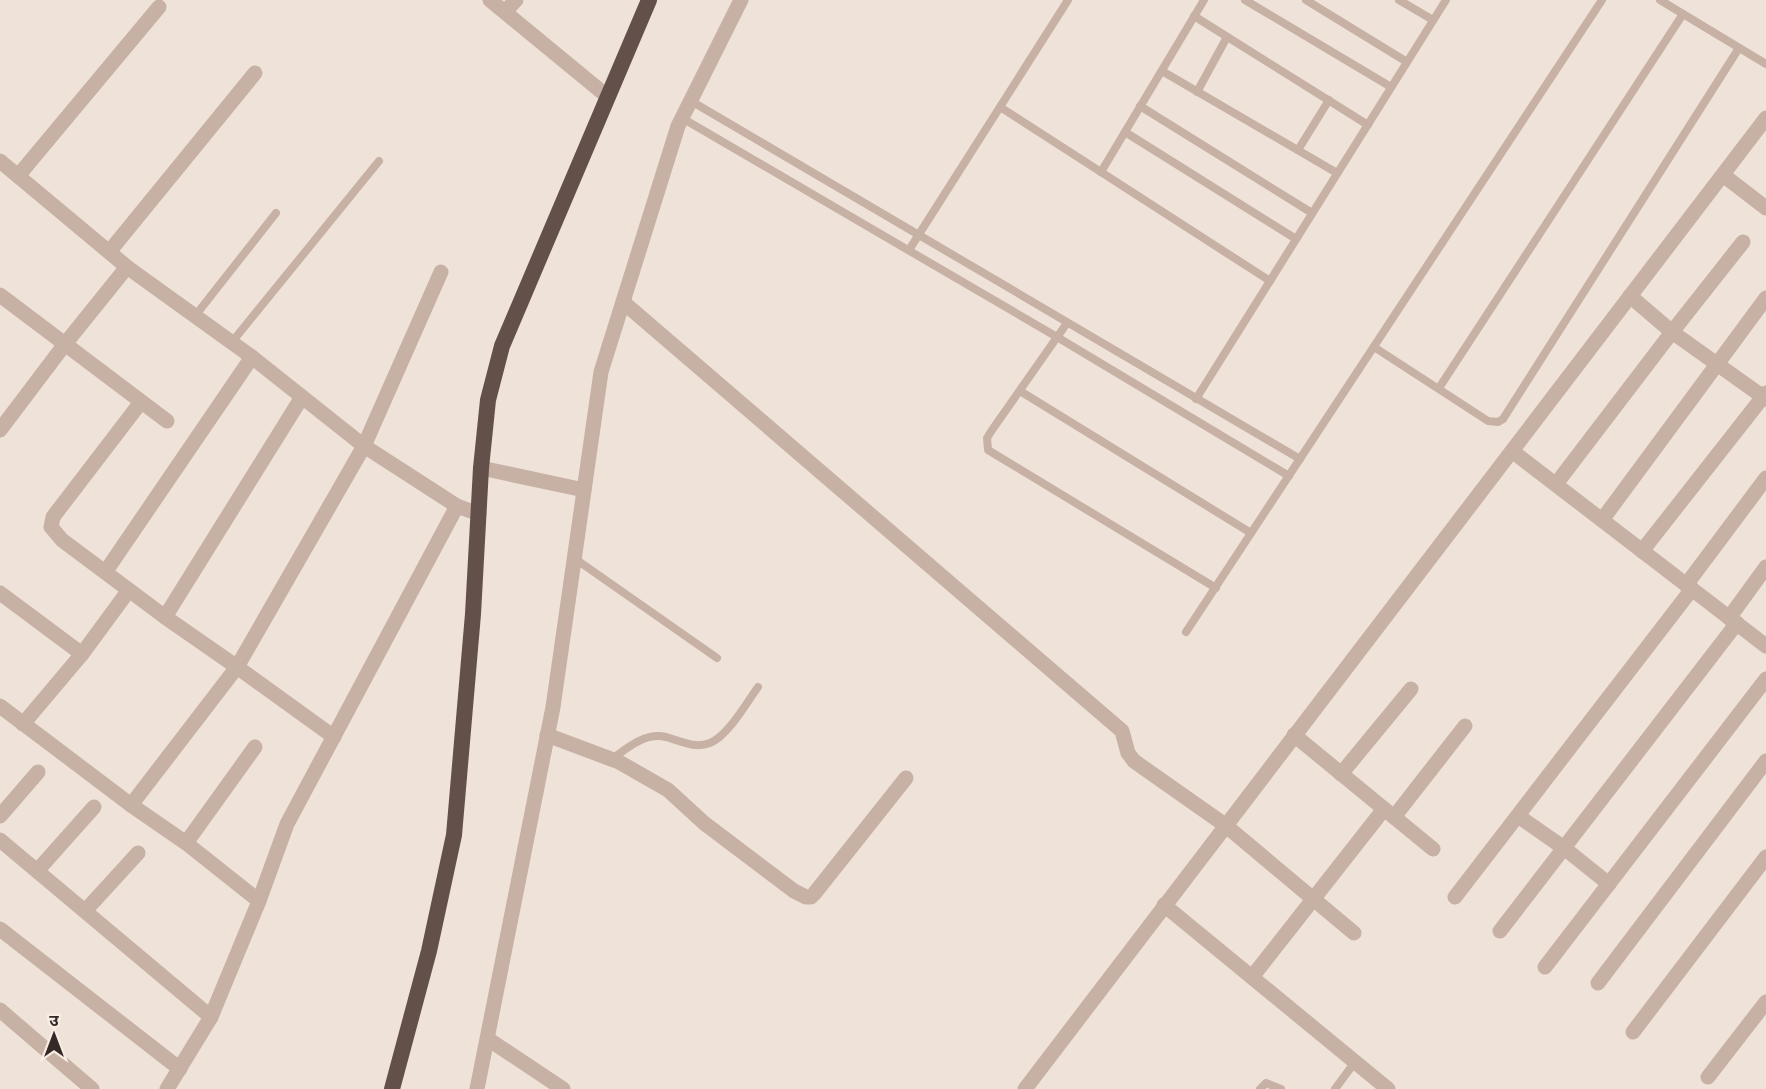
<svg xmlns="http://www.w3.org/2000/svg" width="1766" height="1089" font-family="'Fira Sans Condensed','Noto Sans Devanagari',sans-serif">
	<rect width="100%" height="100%" fill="#efe2d8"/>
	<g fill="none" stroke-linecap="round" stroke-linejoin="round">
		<g stroke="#c7b1a5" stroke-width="8">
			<path d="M1245 0 1391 87"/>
			<path d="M1306 0 1407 62"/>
			<path d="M1399 0 1433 20"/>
			<path d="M1660 0 1766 64"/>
			<path d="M1194 16 1368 125"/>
			<path d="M1162 71 1337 173"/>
			<path d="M1197 92 1227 37"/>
			<path d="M691 101 1300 459"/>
			<path d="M1140 106 1312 213"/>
			<path d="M1000 107 1270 281"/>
			<path d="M682 118 1057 337 1289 476"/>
			<path d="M1125 132 1296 239"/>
			<path d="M1298 150 1329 100"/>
			<path d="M1101 172 1204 0"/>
			<path d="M909 250 1068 0"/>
			<path d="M195 316 276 213"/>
			<path d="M1067 323 992 430 987 438 988 450 1216 588"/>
			<path d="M232 342 379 161"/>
			<path d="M1374 347 1488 421 1498 422 1503 419 1739 48"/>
			<path d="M1439 388 1683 14"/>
			<path d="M1020 391 1251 533"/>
			<path d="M1196 399 1446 0"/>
			<path d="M574 558 717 658"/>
			<path d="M1186 632 1602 0"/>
			<path d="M612 759C627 748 645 732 666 737 681 741 694 749 710 743 728 736 747 702 758 687"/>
			<path d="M1260 1089 1266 1083 1281 1089"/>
			<path d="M1335 1089 1355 1062"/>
		</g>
		<g stroke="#c7b1a5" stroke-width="15">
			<path d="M490 0 608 97"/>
			<path d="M505 12 516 0"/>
			<path d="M0 161 127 267 252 357 364 446 457 506 479 514"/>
			<path d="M1723 175 1766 208"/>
			<path d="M18 176 159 7"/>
			<path d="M109 252 255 73"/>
			<path d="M0 295 167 421"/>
			<path d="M1630 296 1672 332 1766 399"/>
			<path d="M623 302 1122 731 1128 753 1134 761 1225 825 1354 933"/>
			<path d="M141 402 53 517 51 527 62 540 165 617 237 667 364 446 441 272"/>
			<path d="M0 430 65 344 127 267"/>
			<path d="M1512 451 1766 646"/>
			<path d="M481 468 584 490"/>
			<path d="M1556 484 1672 332 1743 242"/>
			<path d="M1602 520 1766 298"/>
			<path d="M1642 551 1766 393"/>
			<path d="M106 571 252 357"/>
			<path d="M1686 585 1766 478"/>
			<path d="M0 593 82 654 129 590"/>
			<path d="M165 617 302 397"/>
			<path d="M1729 618 1766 567"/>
			<path d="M0 706 131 805 186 843 259 901"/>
			<path d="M23 724 82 654"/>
			<path d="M547 735 619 762 668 790 704 823 794 891 806 897H811L814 894 906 778"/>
			<path d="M1294 735 1433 849"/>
			<path d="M1341 774 1411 689"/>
			<path d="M131 805 237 667 334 737"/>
			<path d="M0 816 38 772"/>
			<path d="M1518 816 1564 848 1609 884"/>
			<path d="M1394 817 1465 726"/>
			<path d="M0 840 211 1017"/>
			<path d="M186 843 255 747"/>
			<path d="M37 871 94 807"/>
			<path d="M1455 897 1692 589"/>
			<path d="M1164 905 1388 1089"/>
			<path d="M85 911 138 853"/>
			<path d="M0 929 180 1069"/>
			<path d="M1500 931 1737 623"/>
			<path d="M1545 967 1766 679"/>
			<path d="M1252 977 1384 809"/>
			<path d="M1598 983 1766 761"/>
			<path d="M0 1010 92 1089"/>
			<path d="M1633 1032 1766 857"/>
			<path d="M488 1039 563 1089"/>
			<path d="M1708 1077 1766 1002"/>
			<path d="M167 1089 211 1017 259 901 287 824 457 506"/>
			<path d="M1025 1089 1766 118"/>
		</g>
		<path stroke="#c7b1a5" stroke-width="15" d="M477 1089 553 707 601 372 678 126 741 0"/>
		<path stroke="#64504a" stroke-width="16" d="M392 1089 429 951 454 835 473 614 481 468 488 400 502 346 649 0"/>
	</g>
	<g transform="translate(54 1035)" stroke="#f8ede4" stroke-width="4.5" paint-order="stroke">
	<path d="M0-4.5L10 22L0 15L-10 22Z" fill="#332926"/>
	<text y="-9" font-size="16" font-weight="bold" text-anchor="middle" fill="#332926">उ</text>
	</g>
</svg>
